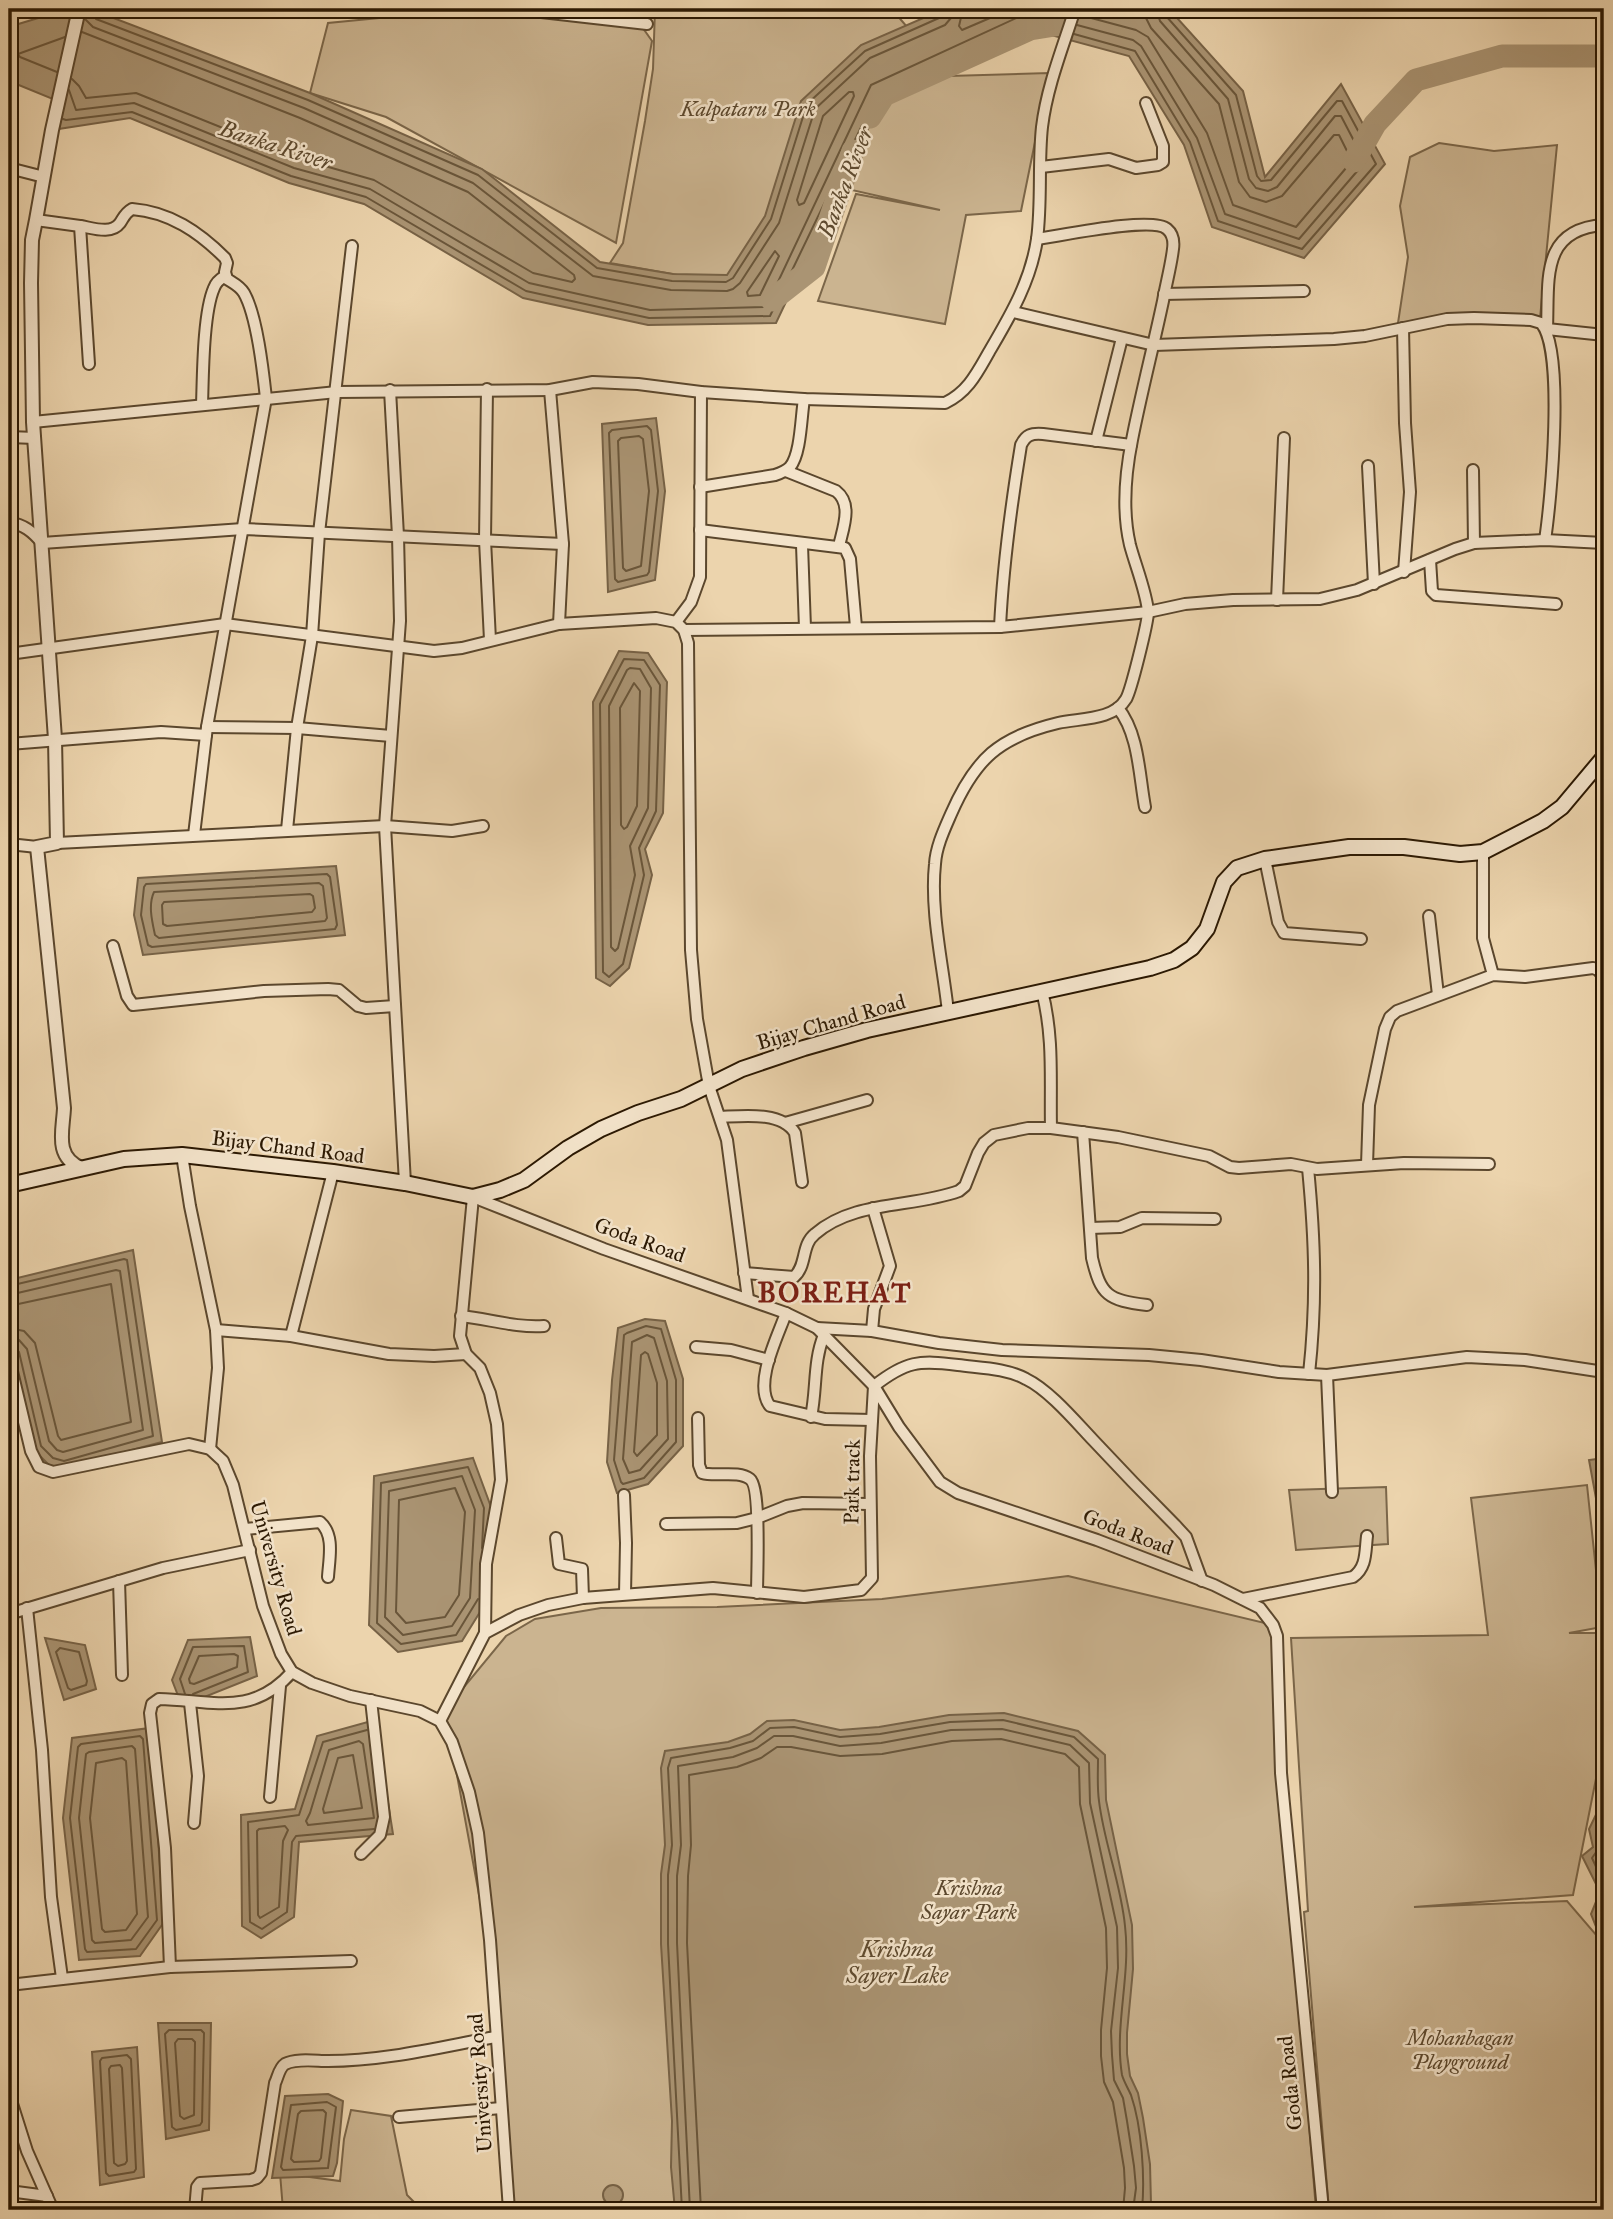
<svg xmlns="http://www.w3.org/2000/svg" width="1613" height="2219" font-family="'IM FELL Great Primer',serif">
	<rect width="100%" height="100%" fill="#ecd4ad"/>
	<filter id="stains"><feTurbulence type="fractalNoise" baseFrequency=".00286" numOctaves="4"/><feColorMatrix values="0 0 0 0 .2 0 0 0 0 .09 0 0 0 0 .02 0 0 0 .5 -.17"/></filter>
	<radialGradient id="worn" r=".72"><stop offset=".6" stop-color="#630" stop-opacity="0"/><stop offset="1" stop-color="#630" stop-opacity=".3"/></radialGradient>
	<g fill="#cbb490" stroke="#7b6649" stroke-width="2">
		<path d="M655 9 896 14 949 76 1049 73 1021 211 966 215 945 324 818 301 856 194 940 210 817 182 748 277 706 280 610 263 623 243 645 121 653 69Z"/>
		<path d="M440 15 635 17 652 41 616 243 386 117 310 93 328 23 400 16Z"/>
		<path d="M1439 143 1494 151 1557 145 1540 318 1398 323 1408 257 1400 206 1410 157Z"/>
		<path d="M1587 1485 1602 1627 1569 1633H1604V1738L1573 1895 1414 1907 1567 1901 1604 1944V2210H1329L1304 1912 1308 1911 1291 1638 1488 1635 1471 1498Z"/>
		<path d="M1386 1487 1388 1544 1296 1550 1289 1490Z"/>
		<path d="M1068 1576 1273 1625 1281 1773 1316 2210H507L491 1960 445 1710 506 1636 535 1619 601 1608 717 1607 882 1599Z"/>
		<path d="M351 2110 391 2116 407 2195 422 2210H283L280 2173 340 2181 344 2139Z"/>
	</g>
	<g fill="#aa9473" stroke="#776246" stroke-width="2">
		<path d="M68 9H90L310 93 482 169 600 262 673 274 727 275 765 216 801 101 861 45 944 9H1169L1243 91 1265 177 1341 84 1385 164 1304 258 1212 227 1184 145 1129 56 1029 29 884 95 776 323 648 325 523 298 364 204 289 183 130 118 52 130 58 101 9 81V16L15 25Z"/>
		<path d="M656 418 665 491 655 580 608 592 602 424Z"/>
		<path d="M619 651 648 653 667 682 663 813 645 849 652 875 629 968 610 986 596 978 593 702Z"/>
		<path d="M336 866 345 935 143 955 134 915 138 878Z"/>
		<path d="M133 1250 162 1442 63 1468 49 1465 34 1450 9 1341V1280Z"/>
		<path d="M645 1319 665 1321 683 1379V1446L648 1484 617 1493 607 1462 612 1380 618 1328Z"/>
		<path d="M473 1458 491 1507 485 1604 462 1641 398 1652 369 1625 374 1476Z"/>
		<path d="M1604 1458V1542L1589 1460Z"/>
		<path d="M250 1637 257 1676 182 1706 172 1680 188 1640Z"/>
		<path d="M45 1638 85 1645 96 1689 64 1700Z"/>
		<path d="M1004 1713 1078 1731 1105 1755 1106 1800 1132 1925 1133 1969 1127 2033V2054L1130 2076 1138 2093 1143 2118 1150 2164 1151 2204 1147 2210H675L671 2167 672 2121 661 1944V1874L665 1845 661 1768 665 1751 728 1742 750 1734 767 1721 794 1720 840 1730 879 1727 949 1715Z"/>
		<path d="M375 1720 393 1834 299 1842 294 1917 261 1938 242 1926 241 1815 295 1809 317 1736Z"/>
		<path d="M150 1728 164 1922 140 1956 79 1960 63 1818 72 1738Z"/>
		<path d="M1604 1798V1947L1591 1914 1600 1892 1582 1856 1593 1847 1589 1829Z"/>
		<path d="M158 2023H211L209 2130 166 2139Z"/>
		<path d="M137 2047 144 2177 100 2185 92 2052Z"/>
		<path d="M328 2094 343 2101 337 2163 333 2176 272 2178 285 2096Z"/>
		<circle cx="613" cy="2195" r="10"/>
	</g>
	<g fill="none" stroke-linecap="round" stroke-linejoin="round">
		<g stroke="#6a563a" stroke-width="2">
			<path d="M91 9 92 14 96 19 308 100 478 175 597 268 672 281 726 282 733 278 771 219 807 104 865 51 939 18 943 14 944 9"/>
			<path d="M963 9 959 26 962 30 1011 9"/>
			<path d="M1080 15 1136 30 1148 37 1207 133 1233 205 1296 227 1352 161 1339 135H1334L1282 196 1266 202 1250 197 1239 182 1219 104 1151 28 1146 18 1145 9"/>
			<path d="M85 19 93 27 304 108 473 183 593 276 671 290 727 291 733 289 740 283 779 223 815 109 870 58 945 25 951 18 953 9"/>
			<path d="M1077 25 1133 40 1141 46 1197 138 1225 214 1299 239 1365 162 1341 116H1335L1277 187 1268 191 1256 188 1249 179 1228 99 1160 21 1156 9"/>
			<path d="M1074 34 1135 51 1190 142 1218 221 1302 249 1376 164 1342 101H1337L1271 180 1261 181 1257 176 1236 95 1166 16 1165 9"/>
			<path d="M57 72 20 57 18 54 65 37"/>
			<path d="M72 79 79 86 86 98 136 93 297 158 374 180 533 273 572 282 575 279 574 275 468 192 300 118 82 32"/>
			<path d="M69 90 76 110 134 103 294 168 370 189 529 283 650 310 764 307 767 305 871 85 1025 14H1033L1063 22"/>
			<path d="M849 92H853L854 96 804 203 799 205 797 200 823 116Z"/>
			<path d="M63 119 66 120 132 112 291 176 366 197 526 291 649 318 770 316 879 90 1027 22 1061 30"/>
			<path d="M775 251 779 256 760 295 748 296 747 292Z"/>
			<path d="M647 426 651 430 658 491 649 572 647 575 618 582 615 579 609 433 612 430Z"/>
			<path d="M639 436 643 439 649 491 641 566 626 571 623 568 618 441 621 438Z"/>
			<path d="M624 659 644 660 660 685 656 811 639 848 644 875 623 964 609 977 603 972 600 704Z"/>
			<path d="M630 668 640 669 651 688 648 808 630 846 635 875 618 948 615 951 611 947 609 706 627 670Z"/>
			<path d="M634 683 640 691 637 806 627 827 624 829 621 825 620 708Z"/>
			<path d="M327 874 330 877 337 925 335 929 152 947 148 945 141 915 144 887 146 884Z"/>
			<path d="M319 883 323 886 327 918 325 921 159 938 155 935C152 921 148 905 154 892Z"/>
			<path d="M310 894 313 896 315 908 312 912 167 926 163 924 162 905 164 902Z"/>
			<path d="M9 1286 124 1259 127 1260 153 1436 64 1461 53 1458 41 1446 19 1352 15 1348 9 1347"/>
			<path d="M9 1295 116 1270 120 1271 143 1430 63 1452 57 1450 49 1441 27 1349 19 1340 9 1338"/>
			<path d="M9 1306 111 1284 131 1422 61 1440 58 1436 35 1343 24 1331 9 1328"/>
			<path d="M646 1326 661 1329 676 1380V1442L644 1478 623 1484 621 1482 614 1460 624 1335 627 1333Z"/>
			<path d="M647 1335 654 1338 667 1381 668 1439 640 1470 629 1473 623 1459 632 1342Z"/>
			<path d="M645 1352 648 1354 657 1383V1435L637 1456 634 1452 641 1355Z"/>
			<path d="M462 1476 475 1510 470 1598 452 1626 403 1635 385 1617 389 1491Z"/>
			<path d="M455 1488 465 1512 459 1595 445 1617 406 1623 396 1612 399 1500Z"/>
			<path d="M478 1599 456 1635 401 1644 377 1623 381 1483 468 1467 484 1508 482 1548"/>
			<path d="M60 1648 79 1652 87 1681 86 1685 71 1690 68 1688 56 1652Z"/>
			<path d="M234 1654 238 1656 237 1667 194 1684 190 1683 189 1679 199 1656Z"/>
			<path d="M185 1694 180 1679 193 1647 244 1646 248 1672 193 1694"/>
			<path d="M367 1730 323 1742 299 1815 248 1822 250 1922 262 1929 287 1912 292 1842 296 1836 374 1829"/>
			<path d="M140 1736 143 1739 157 1920 136 1949 87 1952 85 1949 70 1818 78 1747 81 1744Z"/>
			<path d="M359 1741 363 1744 374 1818 308 1825 306 1821 310 1813 329 1750Z"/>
			<path d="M132 1746 135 1749 148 1917 131 1940 95 1943 92 1940 79 1818 86 1754 89 1752Z"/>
			<path d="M353 1755 362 1808 324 1813 323 1809 338 1758Z"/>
			<path d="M122 1758 126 1761 137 1914 126 1930 105 1932 102 1929 90 1818 96 1763Z"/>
			<path d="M1604 1815 1596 1830 1599 1848 1592 1858 1604 1884"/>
			<path d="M285 1826 288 1830 283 1841 279 1907 260 1918 258 1915 257 1831 259 1829Z"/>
			<path d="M169 2030H201L204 2033 202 2122 200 2125 176 2130 172 2127 165 2034Z"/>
			<path d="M178 2039H192L195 2042 194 2115 184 2119 180 2116 175 2043Z"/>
			<path d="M127 2055 131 2059 136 2169 134 2172 109 2176 106 2173 100 2061 102 2058Z"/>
			<path d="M120 2065 122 2068 127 2161 125 2164 118 2166 114 2163 109 2069 111 2066Z"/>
			<path d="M327 2102 336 2107 328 2168 283 2170 281 2167 291 2105Z"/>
			<path d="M301 2111 323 2110 326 2113 321 2158 319 2161 294 2162 291 2159 298 2114Z"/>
			<path d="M682 2210 668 1944V1875L672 1845 668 1768 671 1758 730 1748 753 1741 770 1728 794 1727 840 1737 880 1734 950 1722 1003 1720 1074 1737 1098 1759C1098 1773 1097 1787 1099 1801 1104 1843 1121 1884 1125 1926 1131 1976 1114 2026 1122 2075 1124 2082 1128 2088 1131 2095 1142 2127 1145 2178 1142 2210"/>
			<path d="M690 2210 677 1943V1876L681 1845 678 1766 733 1757 757 1748 774 1736H793L840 1746 881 1743 951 1730 1002 1729 1070 1745 1089 1763 1090 1803 1117 1927 1118 1968 1111 2031 1112 2055 1114 2080 1123 2098 1127 2121 1134 2166 1136 2188 1133 2210"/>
			<path d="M701 2210 687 1943 688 1876 691 1845 689 1775 737 1767 761 1758 777 1747H791L840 1756 882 1754 952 1741 1001 1739 1065 1754 1079 1767 1080 1804 1106 1928 1107 1968 1101 2030V2056L1104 2082 1113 2102 1124 2168 1125 2188 1123 2210"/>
		</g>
		<g stroke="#aa9473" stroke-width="23">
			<path d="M870 117 884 95 1030 29 1061 24"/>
			<path d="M1354 161 1375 124 1416 80 1502 56H1604"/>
			<path d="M772 300 814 267 853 151"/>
		</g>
		<defs>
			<g id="minor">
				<path d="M515 9 647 24"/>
				<path d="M1041 167 1109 159 1136 168 1158 165 1163 162V146L1146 103"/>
				<path d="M9 168 44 177"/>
				<path d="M36 220 80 226 89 364"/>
				<path d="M1604 225C1540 229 1549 280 1547 329L1604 335"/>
				<path d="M80 226C93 228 111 235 120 223 124 217 125 213 132 209 170 212 199 232 225 258L227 263 225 272 227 279C233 283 240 286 244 293 257 316 263 371 266 398L207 727 194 835"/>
				<path d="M1164 294 1304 291"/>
				<path d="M1013 312 1154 345 1334 339 1365 336 1447 319 1474 318 1531 320 1541 323C1565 350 1551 501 1545 540"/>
				<path d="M1403 328 1405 423 1410 492 1404 572"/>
				<path d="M487 389 485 540 490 640"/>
				<path d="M390 390 398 536 400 621 385 826 405 1183"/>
				<path d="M550 390 563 544 559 624"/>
				<path d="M202 405C203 376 203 313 214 288 216 282 220 279 225 276"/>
				<path d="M33 422 337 392 550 390 593 382 638 384 701 392 804 399 945 403C968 392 977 373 989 352 1010 316 1031 281 1037 239 1042 202 1038 164 1042 127 1047 86 1063 47 1075 9"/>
				<path d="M9 437 35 438"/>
				<path d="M1096 441 1122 338"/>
				<path d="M1368 466 1374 584"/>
				<path d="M1473 470 1474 543"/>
				<path d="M786 471 836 491C853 504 843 528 839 546"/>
				<path d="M700 487 775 475C781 473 786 471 790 467 801 454 801 417 804 399"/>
				<path d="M9 522C24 525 32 531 42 543L243 529 563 544"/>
				<path d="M700 530 845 548 850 559 856 627"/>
				<path d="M802 545 805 628"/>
				<path d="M1430 560 1432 591 1436 595 1556 604"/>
				<path d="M1277 600 1284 438"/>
				<path d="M676 622 691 602 700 577 701 392"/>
				<path d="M1000 627C1003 565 1011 506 1021 445 1026 435 1031 433 1043 434L1131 445"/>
				<path d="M684 630 1000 627 1148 612 1185 604 1233 600 1320 599 1357 590 1455 549 1474 543 1545 540 1604 543"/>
				<path d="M9 654 225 624 434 651 462 648 559 624 656 618 676 622 684 630 688 643 691 950 697 1019 709 1086 727 1140 748 1299"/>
				<path d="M1118 708C1139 734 1139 775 1145 807"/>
				<path d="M207 727 297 728 391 736"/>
				<path d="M9 744 161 732 206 735"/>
				<path d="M287 830 297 728 312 636 319 533 352 246"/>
				<path d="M57 843 385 826 452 831 483 826"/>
				<path d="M9 844 37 847"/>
				<path d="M1483 852V938L1493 975"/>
				<path d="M1265 859 1278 922 1284 933 1361 939"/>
				<path d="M1429 916 1438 995"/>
				<path d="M113 946 127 996 133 1005 264 991 328 989 339 990 358 1006 366 1008 395 1006"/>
				<path d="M1042 991C1054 1038 1050 1080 1051 1128"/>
				<path d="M948 1012C943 965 930 911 935 864 936 847 944 830 951 814 975 759 999 737 1058 723 1079 718 1113 721 1126 699 1131 691 1148 622 1148 612 1147 594 1135 564 1130 545 1122 511 1125 475 1132 440 1141 394 1153 348 1163 301 1166 284 1171 266 1173 249 1174 242 1173 234 1167 229 1152 216 1060 236 1037 239"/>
				<path d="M721 1117C742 1116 782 1111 795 1133L802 1182"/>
				<path d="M785 1123 867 1100"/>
				<path d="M1083 1132 1092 1258C1101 1296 1108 1300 1147 1305"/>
				<path d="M182 1155 190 1206 216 1330 218 1368 210 1449"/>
				<path d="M1367 1165 1369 1105 1385 1029 1390 1017 1397 1011 1493 975 1525 977 1593 968C1602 970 1603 977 1604 986"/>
				<path d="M1308 1168C1315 1241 1317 1300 1309 1374"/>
				<path d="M1090 1228 1120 1227 1142 1218 1215 1219"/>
				<path d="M744 1273 794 1277C807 1266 801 1245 815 1234 854 1200 913 1208 959 1191L965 1186 978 1153 984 1143 994 1135 1028 1128H1051L1118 1137 1209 1156 1230 1167 1239 1168 1291 1164 1317 1169 1404 1163 1489 1164"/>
				<path d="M786 1313C778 1336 753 1384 770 1406L825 1419 872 1420"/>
				<path d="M461 1316C489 1319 516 1328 544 1326"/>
				<path d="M817 1328 872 1331 939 1343 1002 1350 1149 1355 1201 1360 1279 1372 1327 1375 1467 1357 1525 1360 1604 1372"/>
				<path d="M216 1330 291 1336 389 1354 434 1356 466 1354"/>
				<path d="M872 1331 874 1309 890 1266 873 1208"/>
				<path d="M291 1336 333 1172"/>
				<path d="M696 1347 731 1350 769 1360"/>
				<path d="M9 1359 31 1451 39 1467 53 1472 189 1444 210 1449 223 1461 233 1485 263 1606 281 1654 292 1672 312 1683 350 1696 420 1711 440 1721 452 1742 469 1792 478 1833 490 1940 509 2210"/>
				<path d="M1327 1375 1332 1492"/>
				<path d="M811 1417C817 1389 813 1362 824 1335"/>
				<path d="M698 1418 699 1465 702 1473C716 1477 738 1470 750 1479 761 1487 757 1576 757 1593"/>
				<path d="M624 1495 626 1543 625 1594"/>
				<path d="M666 1524 737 1523 757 1518 787 1506 803 1503 870 1504"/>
				<path d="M245 1529 320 1522C335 1535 329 1559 328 1577"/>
				<path d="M556 1538 559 1564 582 1569 583 1598"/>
				<path d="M119 1581 122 1675"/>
				<path d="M1243 1599 1353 1577C1367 1567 1365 1552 1367 1536"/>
				<path d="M27 1608 42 1750 51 1897 62 1978"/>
				<path d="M9 1614 163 1568 250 1550"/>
				<path d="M485 1633 486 1564 501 1480 497 1424 490 1393 480 1368 466 1354 460 1336 473 1197 604 1249 786 1313 817 1328 874 1386 899 1427 940 1482 958 1493 1097 1540 1214 1585 1260 1608 1273 1625 1277 1636 1281 1773 1323 2210"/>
				<path d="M190 1703 198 1776 194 1823"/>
				<path d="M440 1721 485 1633 519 1615 548 1605 583 1598 713 1588 804 1597 861 1590 872 1578 870 1456 874 1386C906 1361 919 1360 958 1365 981 1368 1006 1368 1026 1379 1049 1390 1075 1421 1093 1440 1120 1469 1147 1497 1175 1525L1186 1537 1202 1581"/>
				<path d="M270 1797 280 1686"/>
				<path d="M361 1854 380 1835 384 1817 371 1700"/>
				<path d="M170 1967 165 1848 150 1713 152 1704 159 1699C211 1700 251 1718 292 1672"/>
				<path d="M9 1985 170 1967 351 1961"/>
				<path d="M9 2094 27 2151 53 2210"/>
				<path d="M399 2117 501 2108"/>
				<path d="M9 2191 47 2196"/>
				<path d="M195 2210 197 2187 200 2183 251 2180 257 2178 261 2173 275 2083C278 2077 279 2068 285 2064 296 2058 316 2061 328 2061 384 2061 440 2047 495 2037"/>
			</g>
			<path id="tertiary" d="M79 9 52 130 36 220 32 240 31 283 33 422 55 739 57 843 37 847 64 1108C63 1131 54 1156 81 1168"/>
			<path id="secondary" d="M9 1185 124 1159 182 1155 333 1172 405 1183 473 1197 500 1190 524 1180 568 1148 601 1129 638 1113 681 1099 742 1069 804 1048 867 1030 1150 968 1174 960 1192 948 1207 929 1224 882 1237 868 1265 859 1349 847H1404L1460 854 1483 852 1543 821 1562 807 1604 757"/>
		</defs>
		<use href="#minor" stroke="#5b472d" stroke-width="14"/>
		<use href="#tertiary" stroke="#5b472d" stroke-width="16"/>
		<use href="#secondary" stroke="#2b1802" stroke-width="18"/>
		<use href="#minor" stroke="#f3e3ca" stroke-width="10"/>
		<use href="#tertiary" stroke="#f3e3ca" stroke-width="12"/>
		<use href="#secondary" stroke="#f3e3ca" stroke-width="14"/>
	</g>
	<g text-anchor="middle" stroke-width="5" stroke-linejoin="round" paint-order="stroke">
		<g font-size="21" font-style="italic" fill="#5b472d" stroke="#f3e3ca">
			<text x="748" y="116">Kalpataru Park</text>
			<text x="969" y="1895">Krishna<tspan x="969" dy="24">Sayar Park</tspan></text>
			<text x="1460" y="2045">Mohanbagan<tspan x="1460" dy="24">Playground</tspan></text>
		</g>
		<g font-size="21" fill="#2b1802" stroke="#f3e3ca">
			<text transform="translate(831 1022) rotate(-16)" y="7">Bijay Chand Road</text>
			<text transform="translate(288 1147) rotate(7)" y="7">Bijay Chand Road</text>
			<text transform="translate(640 1240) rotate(20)" y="7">Goda Road</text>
			<text transform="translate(852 1482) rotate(-89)" y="7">Park track</text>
			<text transform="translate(1128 1532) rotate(21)" y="7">Goda Road</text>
			<text transform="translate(276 1568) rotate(74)" y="7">University Road</text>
			<text transform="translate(480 2083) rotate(-94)" y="7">University Road</text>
			<text transform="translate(1290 2083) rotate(-96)" y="7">Goda Road</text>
		</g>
		<g font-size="23" font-style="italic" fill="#5e4a2f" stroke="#f3e3ca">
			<text transform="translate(276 145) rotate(18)" y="8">Banka River</text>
			<text transform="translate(845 182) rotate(-69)" y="8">Banka River</text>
			<text x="897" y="1957">Krishna<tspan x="897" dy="26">Sayer Lake</tspan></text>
		</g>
		<g font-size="28" font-weight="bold" letter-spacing="2" fill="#7a1f14" stroke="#f3e3ca">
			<text x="835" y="1302">BOREHAT</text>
		</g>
	</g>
	<rect width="1613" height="2219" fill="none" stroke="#ecd4ad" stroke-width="35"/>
	<rect x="10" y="10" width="1592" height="2198" fill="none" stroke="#2b1802" stroke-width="3.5"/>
	<rect x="18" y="18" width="1578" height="2184" fill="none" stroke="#2b1802" stroke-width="2"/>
	<rect width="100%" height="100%" filter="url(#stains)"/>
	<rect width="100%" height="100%" fill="url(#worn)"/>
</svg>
